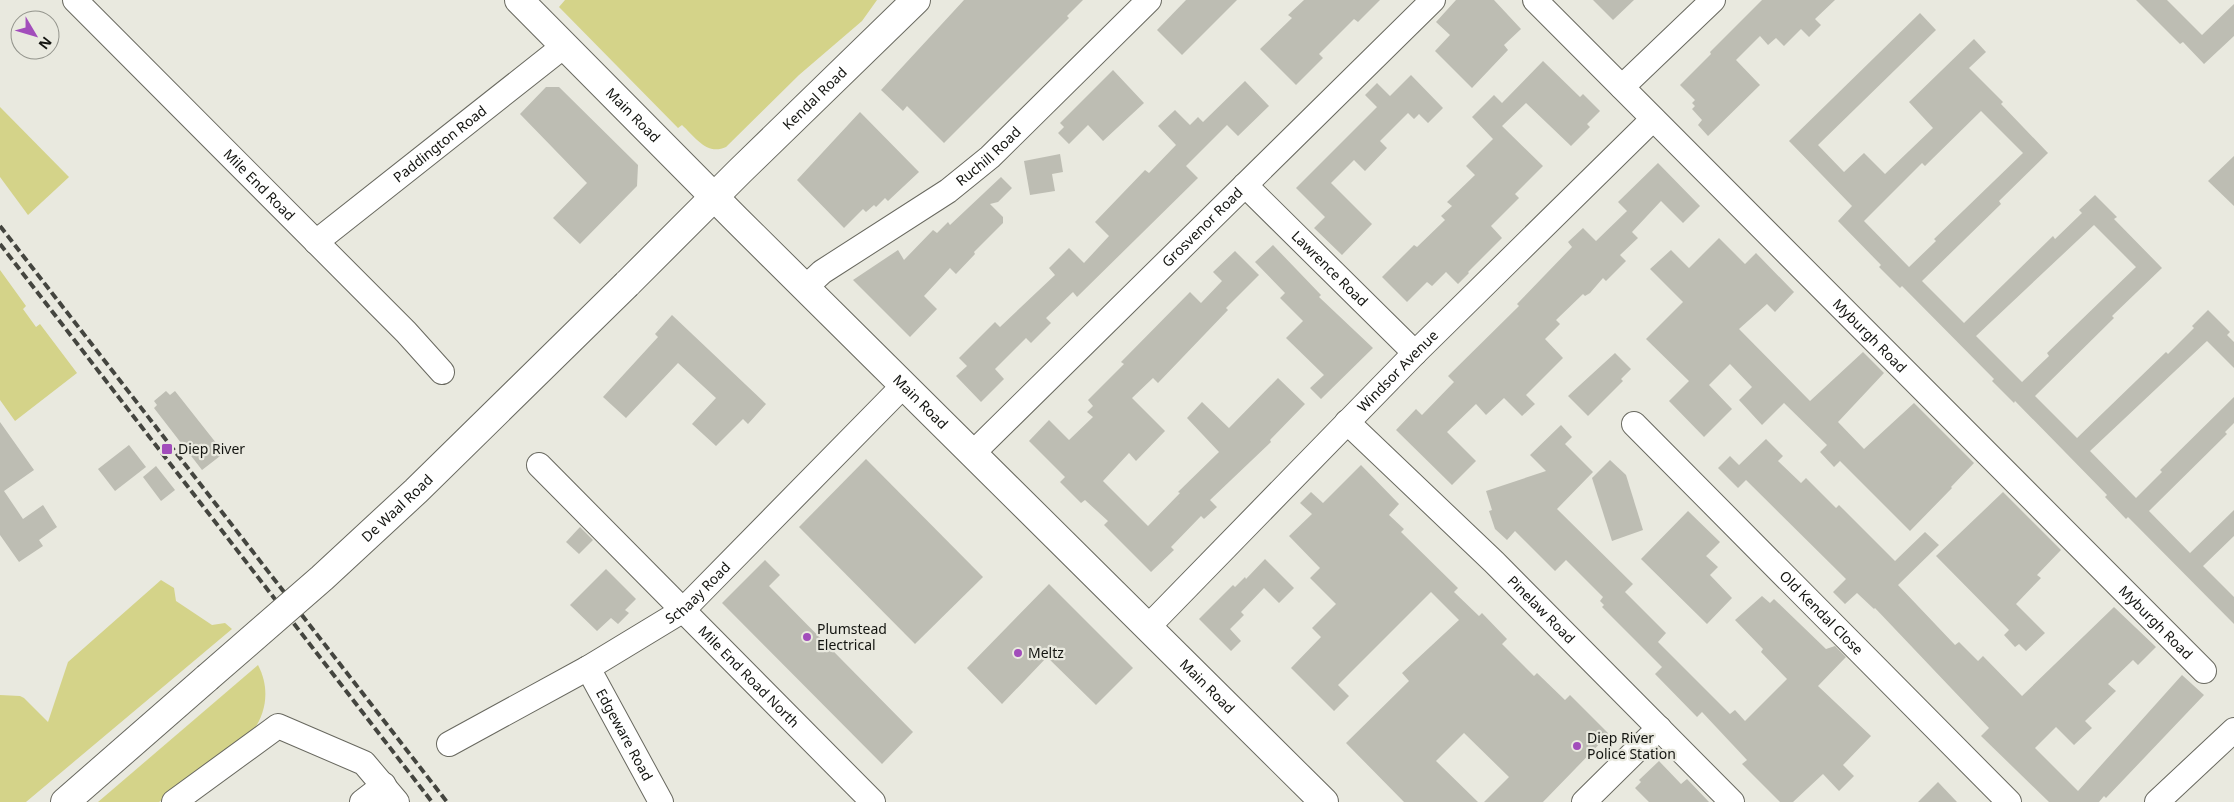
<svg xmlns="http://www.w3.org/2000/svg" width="2234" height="802" font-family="'Noto Sans',sans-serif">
	<rect width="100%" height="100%" fill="#e9e9df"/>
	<g fill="#d4d389">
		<path d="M565 0H877L862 21 799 75 726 147C707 156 695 137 682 125L678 128 559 7Z"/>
		<path d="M0 107 69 177 28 215 0 177Z"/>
		<path d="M0 270 26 306 23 309 36 327 40 324 77 373 15 421 0 400Z"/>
		<path d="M161 580 174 588 176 601 212 625 225 623 232 629 26 802H0V695L20 696 24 698 48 722 68 662Z"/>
		<path d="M258 665C272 692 265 719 246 740L159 802H98Z"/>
	</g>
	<g fill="#bdbdb3" fill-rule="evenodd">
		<path d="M964 0H1083L1067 16 1069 18 944 143 907 106 903 111 881 90Z"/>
		<path d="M1186 0H1237L1182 55 1157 30Z"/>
		<path d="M1304 0H1380L1358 22 1354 19 1319 54 1323 58 1296 85 1260 49 1292 18 1288 15Z"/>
		<path d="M1456 0H1494L1521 29 1504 45 1508 50 1472 88 1435 51 1450 35 1436 22Z"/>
		<path d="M1593 0H1634L1613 20Z"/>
		<path d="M1762 0H1835L1815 19 1821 25 1809 37 1801 29 1784 46 1776 38 1768 45 1760 36 1736 60 1760 85 1708 136 1698 125 1702 120 1692 109 1695 106 1692 103 1695 100 1680 85 1711 54 1710 52Z"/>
		<path d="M2136 0H2167L2202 35 2234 4V36L2204 64 2183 42 2180 44Z"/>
		<path d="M1920 13 1936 30 1818 145 1844 172 1864 153 1885 174 1933 128 1909 102 1974 39 1986 52 1969 68 2003 102 2001 104 2048 153 1999 201 2001 204 1922 281 1964 323 2053 236 2055 239 2082 213 2079 210 2095 195 2117 217 2114 219 2162 268 2112 316 2114 318 2035 396 2077 438 2166 352 2168 354 2194 328 2192 326 2208 310 2230 332 2227 335 2234 342V368L2207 341 2090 451 2136 498 2162 472 2160 470 2234 397V423L2225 432 2227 434 2149 511 2190 553 2234 510V536L2203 566 2234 597V624L2128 517 2126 519 2105 497 2107 495 2015 401 2014 403 1992 381 1994 379 1902 286 1900 288 1879 267 1881 265 1838 221 1852 206 1789 141ZM1981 111 2023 153 1934 239 1936 241 1909 267 1864 221 1922 163 1925 166ZM2094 225 2136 267 2047 353 2049 356 2022 382 1976 336Z"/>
		<path d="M1543 61 1580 97 1583 94 1600 111 1587 124 1590 127 1571 146 1526 103 1502 126 1543 166 1515 194 1519 198 1491 226 1502 238 1468 272 1469 273 1458 284 1446 272 1432 286 1427 282 1407 302 1382 277 1414 245 1417 247 1445 220 1441 216 1452 206 1447 202 1475 175 1466 166 1493 139 1472 117 1494 95 1502 103Z"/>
		<path d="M1113 70 1144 103 1103 141 1088 125 1069 144 1058 133 1064 127 1060 123Z"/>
		<path d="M1411 75 1443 108 1428 123 1419 114 1414 119 1408 113 1380 141 1387 148 1365 171 1354 160 1331 183 1372 224 1342 255 1314 228 1325 217 1296 188 1377 107 1365 95 1377 83 1390 96Z"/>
		<path d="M1245 81 1269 106 1238 136 1227 125 1186 166 1198 178 1077 297 1073 292 1046 318 1051 323 1031 343 1026 338 995 369 1004 379 981 402 956 376 967 366 959 358 995 322 1000 327 1055 275 1049 268 1069 248 1084 263 1109 236 1095 222 1145 170 1149 173 1176 145 1158 126 1175 110 1190 125 1198 117 1203 122Z"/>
		<path d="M546 87H559L638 165 637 186 580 244 553 218 587 183 520 114Z"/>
		<path d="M860 112 919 172 888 201 885 198 876 207 874 205 866 212 863 209 844 228 797 180Z"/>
		<path d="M1060 154 1063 172 1052 174 1055 191 1030 195 1024 161Z"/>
		<path d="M2234 156V206L2208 181Z"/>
		<path d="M1658 163 1700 206 1683 223 1661 201 1632 232 1638 238 1620 255 1626 261 1606 281 1603 278 1590 293 1585 296 1583 294 1556 320 1560 324 1545 339 1563 358 1526 395 1535 404 1522 416 1504 398 1486 415 1476 404 1447 432 1476 461 1452 485 1396 430 1416 409 1422 415 1454 382 1448 376 1519 306 1517 304 1572 247 1568 242 1583 228 1596 241 1627 211 1618 202Z"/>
		<path d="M1001 177 1012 188 998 202 990 204 1003 217V223L974 252 975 254 956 274 950 268 924 296 937 309 910 337 853 280 898 250 904 260 933 230 937 233 948 222 950 225Z"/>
		<path d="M1719 238 1745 264 1756 253 1794 292 1775 312 1767 304 1739 329 1810 401 1863 352 1884 373 1838 422 1864 449 1914 403 1974 463 1951 487 1952 488 1910 531 1840 461 1834 467 1820 452 1827 445 1784 403 1762 425 1739 400 1752 387 1730 364 1709 385 1732 409 1704 437 1669 401 1689 381 1646 339 1683 302 1650 269 1671 250 1689 268Z"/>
		<path d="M1273 245 1321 295 1319 297 1373 348 1321 399 1310 388 1324 375 1286 338 1303 321 1280 298 1285 293 1255 262Z"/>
		<path d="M1235 251 1259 275 1226 308 1228 310 1158 383 1153 378 1132 398 1165 431 1136 461 1129 453 1103 481 1148 526 1180 493 1178 492 1219 452 1187 418 1202 402 1229 428 1278 378 1305 404 1270 440 1271 442 1210 500 1217 507 1204 519 1201 516 1171 547 1174 550 1151 572 1104 525 1108 521 1085 500 1081 503 1060 482 1065 477 1029 441 1049 420 1069 440 1093 417 1087 412 1093 406 1088 400 1124 364 1121 362 1190 292 1201 303 1222 281 1213 272Z"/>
		<path d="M672 315 766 404 748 424 743 419 716 446 692 424 716 398 678 363 626 418 603 397 658 337 655 334Z"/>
		<path d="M1615 353 1631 369 1621 379 1623 381 1588 416 1568 396Z"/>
		<path d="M166 391 170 395 175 391 224 453 202 470 154 408 157 405 154 401Z"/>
		<path d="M0 422 34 470 4 491 23 519 43 505 57 527 39 540 43 546 19 562 0 535Z"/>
		<path d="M1561 425 1572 437 1565 444 1593 472 1557 509 1633 584 1625 592 1666 633 1658 642 1730 714 1735 710 1745 721 1787 679 1761 652 1763 649 1735 620 1762 596 1770 603 1774 599 1826 649 1835 646 1846 657 1818 686 1871 736 1843 765 1854 776 1839 791 1823 774 1793 802H1780L1742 764 1747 760 1702 712 1697 717 1655 674 1662 667 1602 607 1604 605 1600 601 1603 597 1566 560 1555 571 1515 531 1507 540 1495 529 1489 511 1492 510 1486 491 1546 471 1530 455Z"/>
		<path d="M1766 439 1783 456 1778 461 1801 483 1806 478 1836 508 1839 505 1895 561 1925 532 1939 545 1898 585 1955 645 1959 642 1978 661 1983 656 2022 696 2114 607 2156 647 2138 665 2133 660 2108 684 2116 691 2085 721 2092 728 2074 745 2056 727 2035 748 2078 791 2182 675 2204 695 2106 798 2104 796 2099 802H2049L1981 736 1989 728 1875 608 1874 609 1857 593 1845 604 1833 592 1846 579 1746 480 1738 488 1718 468 1730 456 1739 465Z"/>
		<path d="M129 445 146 467 115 491 98 469Z"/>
		<path d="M866 459 983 577 915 644 799 527Z"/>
		<path d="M1610 460 1626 475 1643 530 1612 541 1592 478Z"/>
		<path d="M1361 465 1399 504 1389 515 1404 529 1401 532 1458 588 1454 592 1479 616 1482 613 1507 639 1502 644 1534 676 1537 673 1565 700 1570 695 1609 734 1543 802H1484L1509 777 1464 733 1436 761 1478 802H1404L1346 743 1409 681 1402 673 1459 620 1431 592 1338 685 1349 696 1334 711 1291 668 1321 637 1312 628 1336 604 1310 578 1320 568 1289 536 1312 514 1300 503 1311 492 1323 503Z"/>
		<path d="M156 466 175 490 161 501 143 477Z"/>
		<path d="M2003 492 2061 550 2037 575 2041 578 2016 604 2045 633 2026 651 2019 644 2015 647 2004 635 2009 630 1936 556Z"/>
		<path d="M1688 511 1720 542 1706 556 1718 567 1710 575 1732 598 1707 624 1641 559Z"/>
		<path d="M580 527 593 540 579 554 566 542Z"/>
		<path d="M1265 559 1294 588 1279 603 1264 588 1241 612 1244 615 1230 629 1241 641 1231 651 1199 619 1233 585 1235 587 1245 577 1246 579Z"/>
		<path d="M765 560 780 575 769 586 913 732 882 764 722 603Z"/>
		<path d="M606 569 636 599 625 610 629 613 618 624 611 618 597 631 570 605Z"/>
		<path d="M1049 584 1133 668 1096 705 1047 657 1002 704 967 668Z"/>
		<path d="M1659 761 1681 784 1687 779 1709 802H1649L1635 788 1641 782 1639 780Z"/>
		<path d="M1938 782 1957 802H1918Z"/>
	</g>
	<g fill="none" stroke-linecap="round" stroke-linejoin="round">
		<defs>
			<g id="minor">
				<path id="s1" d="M75 0 406 332 442 372"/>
				<path id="s2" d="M1535 0 2204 671"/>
				<path d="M1622 87 1713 0"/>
				<path id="s3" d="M1245 185 1415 353"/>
				<path id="s4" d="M316 242 564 46"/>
				<path id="s5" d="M806 287 822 272 948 191 990 157 1149 0"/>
				<path id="s6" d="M1347 422 1494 562 1732 802"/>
				<path id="s7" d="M1634 424 2009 802"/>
				<path id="s8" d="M973 453 1433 0"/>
				<path id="s9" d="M539 465 873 802"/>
				<path id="s10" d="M1147 628 1415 353 1653 119"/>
				<path id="s11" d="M588 668 661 802"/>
				<path id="s12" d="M449 744 588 668 682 611 904 385"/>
				<path d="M174 802 278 726 364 763 397 802"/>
				<path d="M362 802 384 785"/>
				<path d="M1584 802 1659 728"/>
				<path d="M2157 802 2234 730"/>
			</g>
			<g id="secondary">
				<path id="s13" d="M519 0 736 219 1324 802"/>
				<path id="s14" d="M627 284 740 171 916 0"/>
				<path d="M65 802 207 678"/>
			</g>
		</defs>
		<use href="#minor" stroke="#68685f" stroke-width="26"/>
		<use href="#secondary" stroke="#68685f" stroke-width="30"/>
		<use href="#minor" stroke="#fff" stroke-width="24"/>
		<use href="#secondary" stroke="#fff" stroke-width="28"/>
		<g stroke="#44453f" stroke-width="4" stroke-dasharray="8 4" stroke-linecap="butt">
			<path d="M0 226 447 802"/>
			<path d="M0 244 432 802"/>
		</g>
		<defs>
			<g id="secondary-bridge">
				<path id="s15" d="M207 678 322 578 416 491 627 284"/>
			</g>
		</defs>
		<use href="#secondary-bridge" stroke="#68685f" stroke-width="30" stroke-linecap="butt"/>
		<use href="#secondary-bridge" stroke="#fff" stroke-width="28"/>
	</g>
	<g fill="#a24dbb" stroke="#e9e9df" stroke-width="2">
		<rect x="161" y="443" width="12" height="12" rx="2.5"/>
		<circle cx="807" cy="637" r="5"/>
		<circle cx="1018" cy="653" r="5"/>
		<circle cx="1577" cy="746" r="5"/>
	</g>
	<g text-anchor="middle" stroke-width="4.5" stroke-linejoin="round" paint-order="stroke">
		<g font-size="14" fill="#131410" stroke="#e9e9df">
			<text dy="5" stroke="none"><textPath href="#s14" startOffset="264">Kendal Road</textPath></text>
			<text dy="5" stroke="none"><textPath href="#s13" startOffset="162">Main Road</textPath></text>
			<text dy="5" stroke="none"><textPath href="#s4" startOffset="158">Paddington Road</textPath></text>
			<text dy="5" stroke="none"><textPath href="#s5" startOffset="225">Ruchill Road</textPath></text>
			<text dy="5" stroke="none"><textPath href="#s1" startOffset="261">Mile End Road</textPath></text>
			<text dy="5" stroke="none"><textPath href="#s8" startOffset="322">Grosvenor Road</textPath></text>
			<text dy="5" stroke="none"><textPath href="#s3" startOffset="119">Lawrence Road</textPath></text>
			<text dy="5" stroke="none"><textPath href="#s2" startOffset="474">Myburgh Road</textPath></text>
			<text dy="5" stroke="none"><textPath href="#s10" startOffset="359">Windsor Avenue</textPath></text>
			<text dy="5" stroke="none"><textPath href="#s13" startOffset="568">Main Road</textPath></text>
			<text dy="5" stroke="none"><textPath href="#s15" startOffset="255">De Waal Road</textPath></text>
			<text dy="5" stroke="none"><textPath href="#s12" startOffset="292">Schaay Road</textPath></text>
			<text dy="5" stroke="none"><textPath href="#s6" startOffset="270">Pinelaw Road</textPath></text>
			<text dy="5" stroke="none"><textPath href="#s7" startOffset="266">Old Kendal Close</textPath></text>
			<text dy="5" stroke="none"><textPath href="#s2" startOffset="879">Myburgh Road</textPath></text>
			<text dy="5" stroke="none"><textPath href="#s9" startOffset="298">Mile End Road North</textPath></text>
			<text dy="5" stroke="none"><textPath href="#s13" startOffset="972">Main Road</textPath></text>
			<text dy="5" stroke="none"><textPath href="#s11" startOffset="76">Edgeware Road</textPath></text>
		</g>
		<g font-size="14" fill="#131410" stroke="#e9e9df" text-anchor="start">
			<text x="178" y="454">Diep River</text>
			<text x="817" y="634">Plumstead<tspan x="817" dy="16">Electrical</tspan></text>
			<text x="1028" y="658">Meltz</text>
			<text x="1587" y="743">Diep River<tspan x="1587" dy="16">Police Station</tspan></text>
		</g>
	</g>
	<g transform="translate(35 35) rotate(128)"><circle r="24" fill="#e9e9df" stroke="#93948c"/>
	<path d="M0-4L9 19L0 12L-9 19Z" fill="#a24dbb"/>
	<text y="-8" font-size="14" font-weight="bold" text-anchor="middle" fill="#131410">N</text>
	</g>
</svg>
